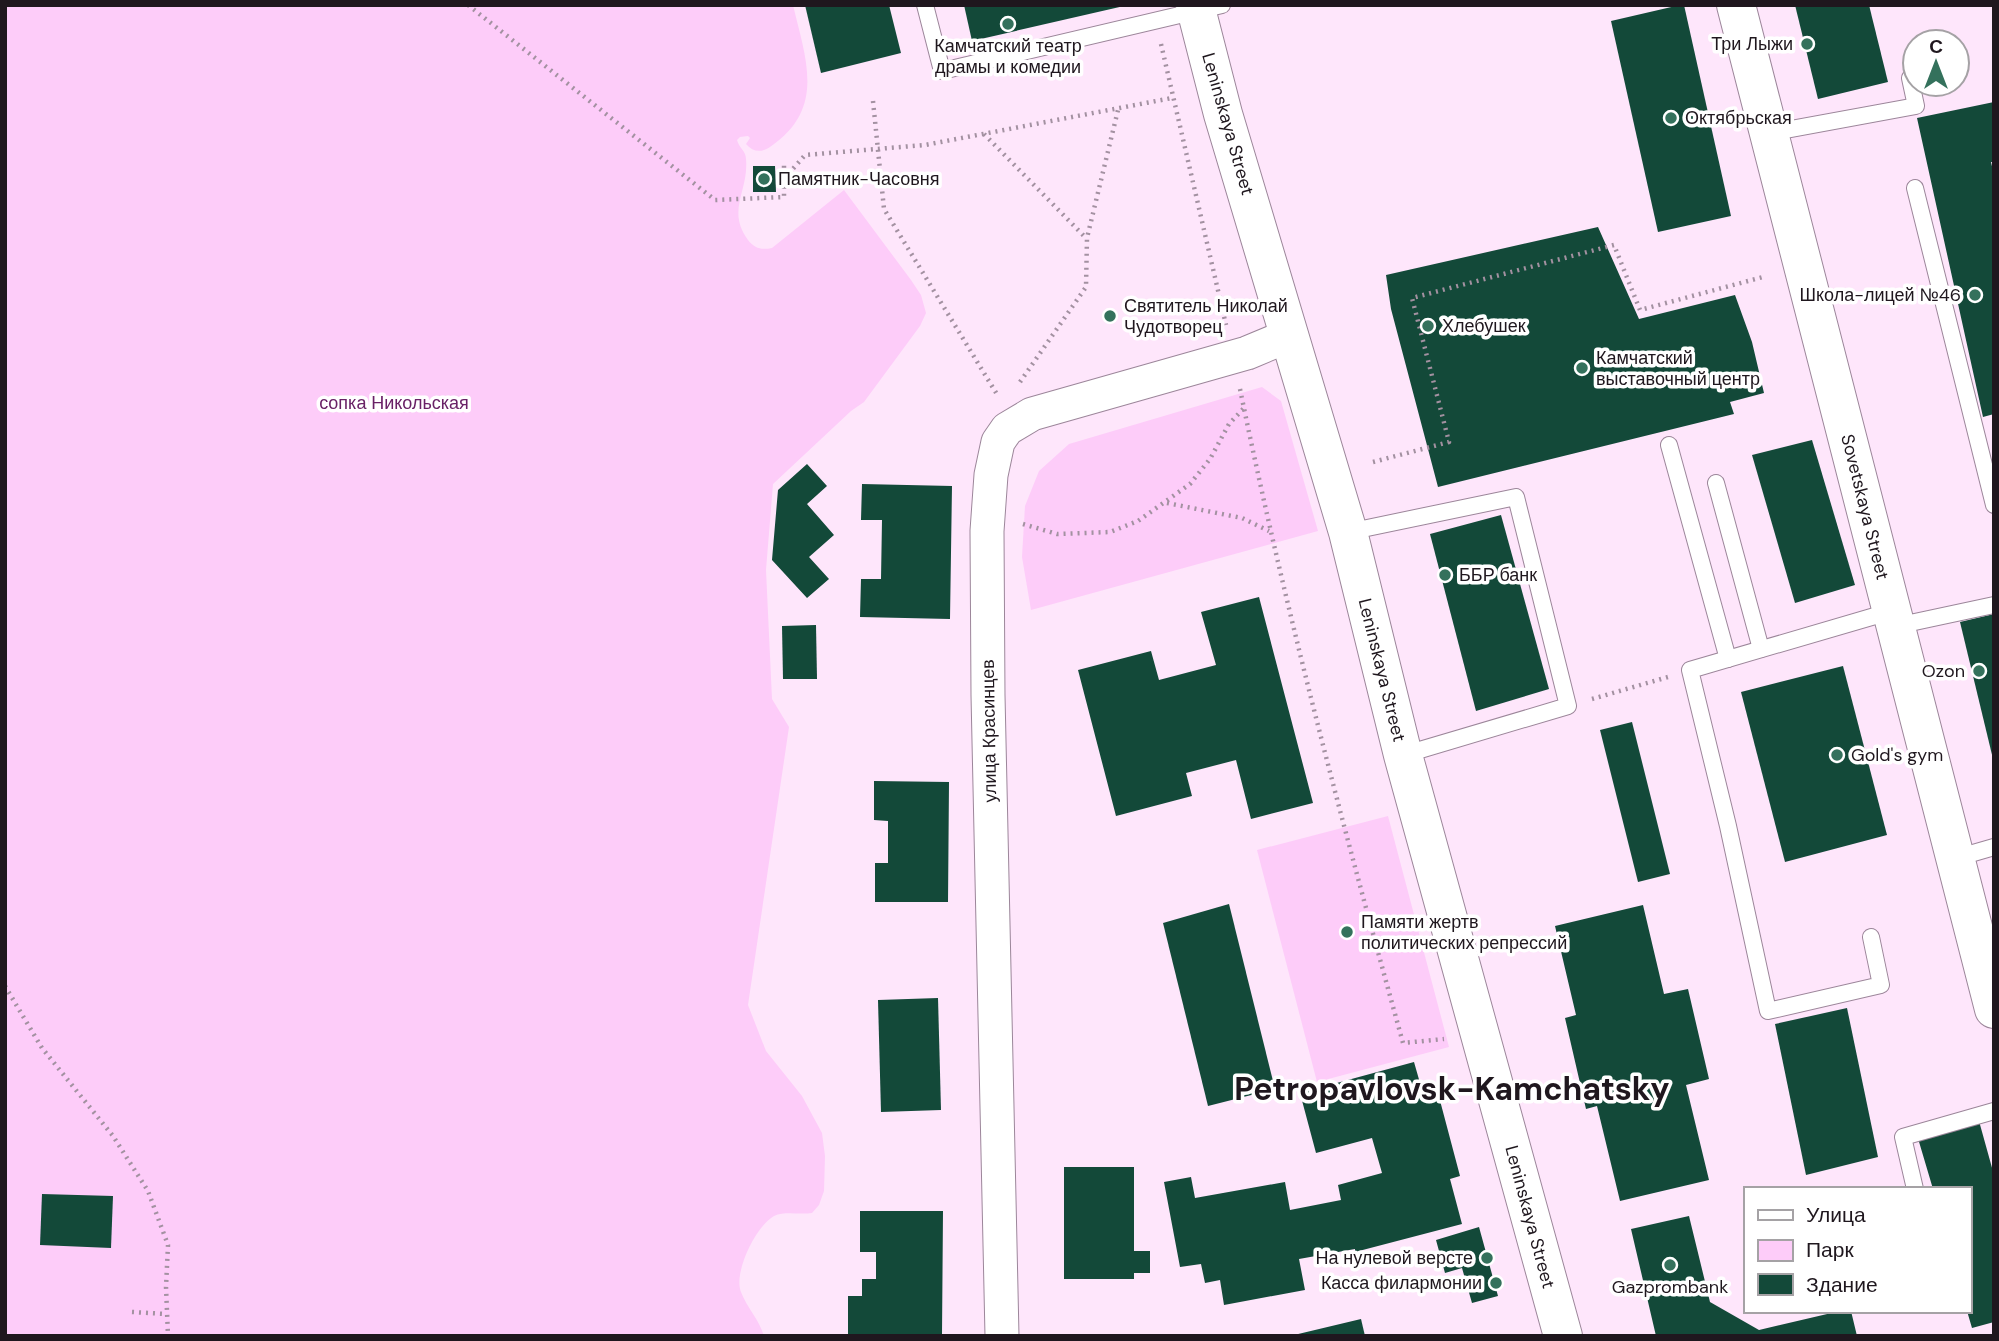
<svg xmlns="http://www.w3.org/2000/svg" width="1999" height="1341" font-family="'DM Sans',sans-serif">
	<rect width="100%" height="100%" fill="#fee6fb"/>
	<g fill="#fdccf9">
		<path d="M5 5H793C806 60 826 109 770 147 761 153 753 152 746 144L750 138 748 136 740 137 737 140C739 148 746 151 746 159 749 191 726 210 748 240 755 249 762 250 772 248L844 190 911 280 921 295 926 313 920 326 864 402 851 411 773 484 766 570 772 699 789 727 748 1005 766 1051 802 1096 822 1133 825 1156 824 1191 819 1205 812 1213C800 1215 785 1211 774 1216 756 1226 733 1273 741 1292 747 1308 759 1319 764 1336H5Z"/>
		<path d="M1262 387 1281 401 1318 531 1031 610 1022 557 1025 506 1039 471 1069 444Z"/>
		<path d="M1388 816 1449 1047 1317 1082 1257 850Z"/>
	</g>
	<g fill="#134939">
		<path d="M805 5H889L901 53 821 73Z"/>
		<path d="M964 5H1123L1124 6 972 41Z"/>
		<path d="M1680 5H1684L1731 216 1658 232 1611 21Z"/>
		<path d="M1795 5H1869L1888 82 1818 99Z"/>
		<path d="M1994 102V162H1991L1994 175V414L1983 417 1917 118Z"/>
		<path d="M753 166H775L776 192H753Z"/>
		<path d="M1598 227 1639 319 1735 295 1752 342 1764 393 1730 402 1734 414 1438 487 1391 309 1386 275Z"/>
		<path d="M1812 440 1855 585 1795 603 1752 455Z"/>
		<path d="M807 464 827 486 807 504 834 535 809 557 829 579 807 598 772 560 778 490Z"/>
		<path d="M862 484 952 486 950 619 860 617 861 579H881L882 520H861Z"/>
		<path d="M1501 515 1549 689 1476 711 1430 534Z"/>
		<path d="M1259 597 1313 803 1251 819 1236 760 1186 773 1192 796 1116 816 1078 670 1151 651 1159 680 1216 665 1201 612Z"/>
		<path d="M1994 614V759H1993L1960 622Z"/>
		<path d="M816 625 817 679H783L782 626Z"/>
		<path d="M1843 666 1887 835 1785 862 1741 692Z"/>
		<path d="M1632 722 1670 874 1638 882 1600 730Z"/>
		<path d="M874 781 949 782 948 902H875V863H888V821L874 820Z"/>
		<path d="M1229 904 1275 1089 1208 1106 1163 923Z"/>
		<path d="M1643 905 1664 994 1688 989 1709 1079 1686 1085 1709 1180 1620 1201 1597 1106 1586 1109 1565 1018 1576 1015 1555 926Z"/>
		<path d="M938 998 941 1110 881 1112 878 1000Z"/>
		<path d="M1847 1008 1878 1157 1806 1175 1775 1024Z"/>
		<path d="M1414 1062 1424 1097 1438 1093 1460 1176 1450 1179 1462 1224 1355 1252V1249L1299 1259 1305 1290 1224 1305 1220 1280 1205 1283 1201 1264 1180 1267 1164 1182 1191 1177 1195 1198 1285 1182 1290 1210 1341 1200 1338 1185 1382 1173 1372 1138 1316 1153 1300 1093Z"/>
		<path d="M1979 1121 1994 1175V1322L1972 1328 1967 1311H1969V1189H1933L1917 1135Z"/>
		<path d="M1064 1167H1134V1251H1150V1273H1134V1279H1064Z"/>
		<path d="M42 1194 113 1196 111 1248 40 1245Z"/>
		<path d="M860 1211H943L942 1335H848V1296H862V1279H876V1252H860Z"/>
		<path d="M1689 1216 1710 1302 1759 1330 1840 1311H1851L1857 1336H1656L1631 1229Z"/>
		<path d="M1479 1227 1498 1296 1472 1303 1462 1268 1445 1273 1436 1240Z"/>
		<path d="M1361 1319 1365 1336H1295L1294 1335Z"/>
	</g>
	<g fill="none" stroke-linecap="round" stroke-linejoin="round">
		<defs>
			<g id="service">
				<path d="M925 5 942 71 1222 5"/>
				<path d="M1769 133 1916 106 1910 78"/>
				<path d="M1915 188 1994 505"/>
				<path d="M1669 445 1728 659"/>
				<path d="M1716 483 1761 649"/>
				<path d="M1348 532 1516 497 1568 706 1403 755"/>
				<path d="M1896 626 1994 605"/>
				<path d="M1956 858 1994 847"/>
				<path d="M1871 937 1881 985 1768 1011 1728 826 1690 670 1892 611"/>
				<path d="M1915 1189 1903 1137 1994 1111"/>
			</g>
			<path id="minor" d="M1002 1336 988 695 987 531 991 475 998 442 1007 429 1032 414 1247 353 1290 335"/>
			<g id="primary">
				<path d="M1195 5 1223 114 1348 532 1403 755 1563 1336"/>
				<path d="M1736 5 1994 1009"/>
			</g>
		</defs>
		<use href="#service" stroke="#9c869a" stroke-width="18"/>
		<use href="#minor" stroke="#9c869a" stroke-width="35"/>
		<use href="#primary" stroke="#9c869a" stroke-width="40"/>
		<g stroke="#a391a1" stroke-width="4.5" stroke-dasharray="2 5" stroke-linecap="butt">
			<path d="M468 5 715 200 784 197V162"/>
			<path d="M1161 44 1226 325"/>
			<path d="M873 101 884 209 998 396"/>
			<path d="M984 134 1086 238"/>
			<path d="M784 179 805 155 925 145 1172 98"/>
			<path d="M1020 382 1086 287 1087 238 1118 110"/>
			<path d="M1240 389C1285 609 1343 826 1403 1043L1444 1039"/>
			<path d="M1373 462 1449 442 1412 298 1614 245 1640 310 1763 277"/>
			<path d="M1167 503 1242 518 1269 531"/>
			<path d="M1023 524 1057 534 1110 532 1138 521 1190 484 1210 459 1229 424 1244 408"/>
			<path d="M1592 699 1668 677"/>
			<path d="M5 986 42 1048 113 1136 148 1191 168 1245 166 1287 168 1336"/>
			<path d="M132 1312 166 1314"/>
		</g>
		<use href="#service" stroke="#fff" stroke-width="16"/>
		<use href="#minor" stroke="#fff" stroke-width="33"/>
		<use href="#primary" stroke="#fff" stroke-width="38"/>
	</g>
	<g fill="#34715c" stroke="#fff" stroke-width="2.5">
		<circle cx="1008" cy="24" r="7"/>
		<circle cx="1807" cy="44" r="7"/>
		<circle cx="1671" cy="118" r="7"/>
		<circle cx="764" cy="179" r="7"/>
		<circle cx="1975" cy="295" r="7"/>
		<circle cx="1110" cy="316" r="7"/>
		<circle cx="1428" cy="326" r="7"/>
		<circle cx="1582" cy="368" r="7"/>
		<circle cx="1445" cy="575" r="7"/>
		<circle cx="1979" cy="671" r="7"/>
		<circle cx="1837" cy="755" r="7"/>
		<circle cx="1347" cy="932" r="7"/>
		<circle cx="1487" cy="1258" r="7"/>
		<circle cx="1670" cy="1265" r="7"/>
		<circle cx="1496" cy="1283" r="7"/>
	</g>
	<g text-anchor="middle" stroke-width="7" stroke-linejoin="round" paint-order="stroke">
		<g font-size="18" fill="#1f171e" stroke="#fff" text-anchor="start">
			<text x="1793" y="50" text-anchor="end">Три Лыжи</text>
			<text x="1008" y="52" text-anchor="middle">Камчатский театр<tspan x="1008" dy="21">драмы и комедии</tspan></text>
			<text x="1685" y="124">Октябрьская</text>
			<text x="778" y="185">Памятник-Часовня</text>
			<text x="1961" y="301" text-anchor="end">Школа-лицей №46</text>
			<text x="1124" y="312">Святитель Николай<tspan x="1124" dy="21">Чудотворец</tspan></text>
			<text x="1442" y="332">Хлебушек</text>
			<text x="1596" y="364">Камчатский<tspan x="1596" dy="21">выставочный центр</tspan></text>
			<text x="1459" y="581">ББР банк</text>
			<text x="1965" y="677" text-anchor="end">Ozon</text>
			<text x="1851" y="761">Gold's gym</text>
			<text x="1361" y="928">Памяти жертв<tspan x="1361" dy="21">политических репрессий</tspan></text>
			<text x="1473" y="1264" text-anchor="end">На нулевой версте</text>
			<text x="1482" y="1289" text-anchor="end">Касса филармонии</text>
			<text x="1670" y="1293" text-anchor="middle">Gazprombank</text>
		</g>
		<g font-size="18" fill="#1f171e" stroke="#fff">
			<text transform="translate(1228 124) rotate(74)" y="6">Leninskaya Street</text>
			<text transform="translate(1865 507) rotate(76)" y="6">Sovetskaya Street</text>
			<text transform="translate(1382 670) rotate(76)" y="6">Leninskaya Street</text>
			<text transform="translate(989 731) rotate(-91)" y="6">улица Красинцев</text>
			<text transform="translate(1530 1217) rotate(75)" y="6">Leninskaya Street</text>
		</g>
		<g font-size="18" fill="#692166" stroke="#fff">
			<text x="394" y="409">сопка Никольская</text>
		</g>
		<g font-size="32" font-weight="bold" fill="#1f171e" stroke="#fff">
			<text x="1452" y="1100">Petropavlovsk-Kamchatsky</text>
		</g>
	</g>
	<rect width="1999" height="1341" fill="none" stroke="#1f171e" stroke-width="14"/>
	<rect x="1744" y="1187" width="228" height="126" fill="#ffffff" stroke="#a5a2a5" stroke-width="2"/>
	<rect x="1758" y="1210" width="35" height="10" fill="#ffffff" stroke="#a5a2a5" stroke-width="2"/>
	<text x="1806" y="1222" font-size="21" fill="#1f171e">Улица</text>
	<rect x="1758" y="1240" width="35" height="21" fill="#fdccf9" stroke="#a5a2a5" stroke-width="2"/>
	<text x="1806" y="1257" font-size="21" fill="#1f171e">Парк</text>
	<rect x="1758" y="1274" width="35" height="21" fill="#134939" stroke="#a5a2a5" stroke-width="2"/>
	<text x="1806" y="1292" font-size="21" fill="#1f171e">Здание</text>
	<g transform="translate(1936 63)"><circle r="33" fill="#ffffff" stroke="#a5a2a5" stroke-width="2"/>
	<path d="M0-5L12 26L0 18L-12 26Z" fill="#34715c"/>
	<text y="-10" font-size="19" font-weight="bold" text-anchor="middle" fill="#1f171e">С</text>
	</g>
</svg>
